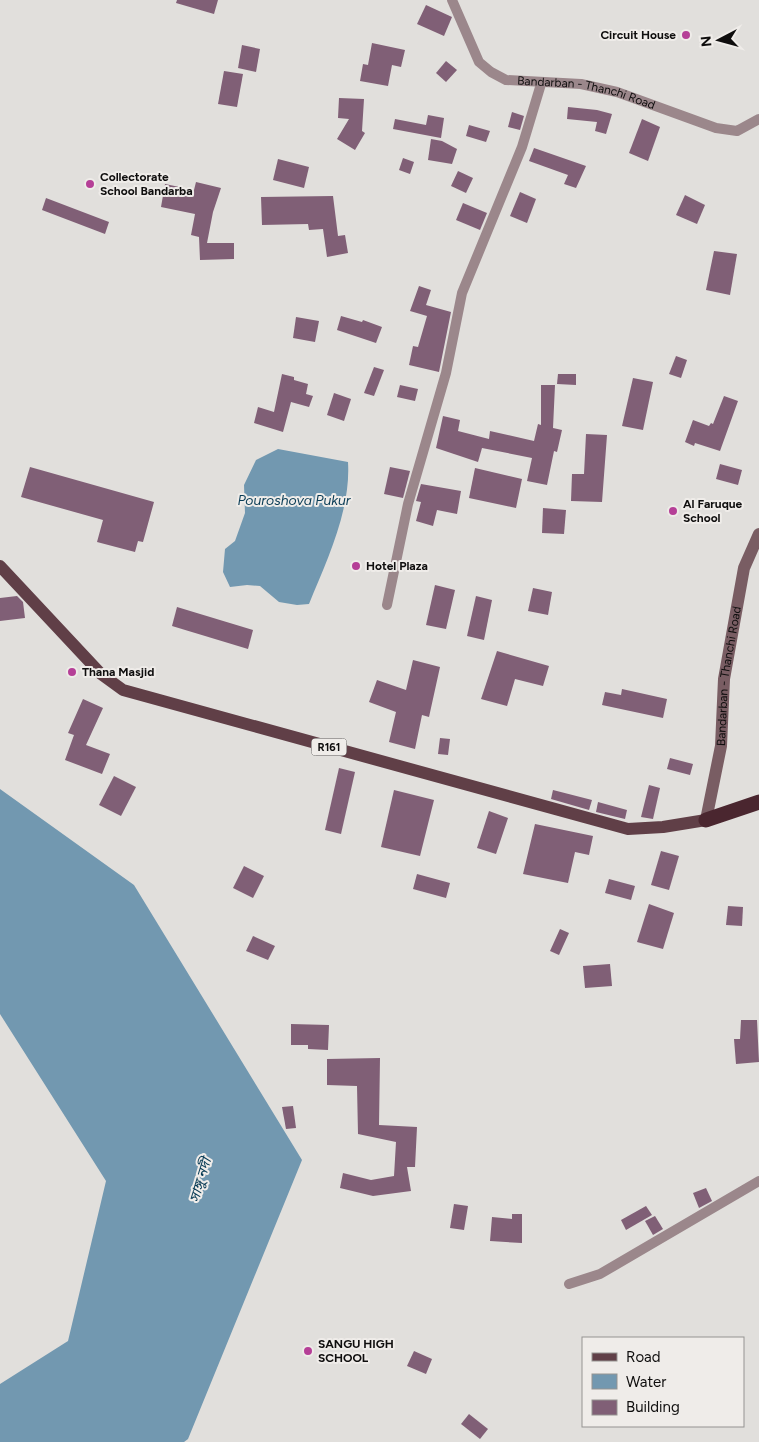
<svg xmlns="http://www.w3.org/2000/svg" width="759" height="1442" font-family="Figtree,'Noto Sans Bengali',sans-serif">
	<rect width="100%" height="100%" fill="#e1dfdc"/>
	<g fill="#7298b0">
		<path d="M278 449 348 462C351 510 327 560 309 604L297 605 279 602 260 586 247 585 230 587 223 572 225 549 235 541 245 513 244 485 256 460Z"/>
		<path d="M0 789 134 885 302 1160 188 1439 184 1442H0V1384L68 1341 106 1181 0 1014Z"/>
	</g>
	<g fill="#805f76">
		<path d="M177 0H218L214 14 176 3Z"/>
		<path d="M426 5 452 17 444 36 417 24Z"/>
		<path d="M372 43 405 50 401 67 392 65 388 86 360 81 363 64 368 65Z"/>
		<path d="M242 45 260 49 256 72 238 68Z"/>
		<path d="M446 61 457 70 446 82 436 73Z"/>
		<path d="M224 71 243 74 237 107 218 104Z"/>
		<path d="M339 98 364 99 362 131 365 133 355 150 337 139 349 119 338 118Z"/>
		<path d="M568 107 597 110 612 114 606 134 595 131 597 122 567 119Z"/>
		<path d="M512 112 524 116 520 130 508 127Z"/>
		<path d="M428 115 444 118 441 138 393 129 395 119 426 125Z"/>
		<path d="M642 119 660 127 648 161 629 153Z"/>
		<path d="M469 125 490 131 486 142 466 136Z"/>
		<path d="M431 139 442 141 457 149 452 164 428 160Z"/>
		<path d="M534 148 586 166 576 188 564 184 568 175 529 161Z"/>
		<path d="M403 158 414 162 410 174 399 170Z"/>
		<path d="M278 159 309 167 304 188 273 180Z"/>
		<path d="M458 171 473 178 466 193 451 186Z"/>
		<path d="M196 182 221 188 213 212 207 243H234V259L200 260 199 237 191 235 195 214 161 207 165 184 194 190Z"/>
		<path d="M520 192 536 199 527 223 510 216Z"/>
		<path d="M685 195 705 205 697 224 676 215Z"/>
		<path d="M333 196 338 236 345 235 348 253 327 257 323 229 309 230 308 224 262 225 261 197Z"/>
		<path d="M46 198 109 222 105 234 42 210Z"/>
		<path d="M463 203 487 213 480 230 456 220Z"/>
		<path d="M714 251 737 254 730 295 706 290Z"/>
		<path d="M419 286 431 290 426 305 451 312 439 372 409 365 413 346 418 347 427 316 410 311Z"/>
		<path d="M341 316 362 322 363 320 382 327 376 343 337 330Z"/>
		<path d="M296 317 319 321 315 342 293 338Z"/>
		<path d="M676 356 687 360 681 378 669 374Z"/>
		<path d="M374 367 384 370 374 396 364 393Z"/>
		<path d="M282 374 294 377V380L308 384 306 394 313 396 309 407 291 402 283 432 254 423 258 407 274 412Z"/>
		<path d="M558 374H576V385L557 384Z"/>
		<path d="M633 378 653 382 643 430 622 426Z"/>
		<path d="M400 385 418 389 415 401 397 397Z"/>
		<path d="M541 385H555L553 428 562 430 557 452 554 451 547 485 527 481 532 458 482 448 478 462 436 448 443 416 460 420 458 431 489 439 490 431 534 441 538 424 541 425Z"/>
		<path d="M334 393 351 399 344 421 327 415Z"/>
		<path d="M724 396 738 401 720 451 695 443 694 446 685 442 693 420 709 426 711 423 713 424Z"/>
		<path d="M586 434 607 435 602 502 571 501 572 474H584Z"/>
		<path d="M720 464 742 470 738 485 716 479Z"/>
		<path d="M30 467 154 502 143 542 138 541 135 552 97 542 103 520 21 497Z"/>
		<path d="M390 467 410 471 403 498 384 494Z"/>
		<path d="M475 468 522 479 516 508 469 498Z"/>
		<path d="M421 484 461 491 457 514 437 510 433 526 416 521 421 502 416 501Z"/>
		<path d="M543 508 566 510 564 534 542 533Z"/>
		<path d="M435 585 455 590 446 629 426 625Z"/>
		<path d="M533 588 552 592 548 615 528 611Z"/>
		<path d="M17 596 23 602 25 618 0 621V598Z"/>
		<path d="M476 596 492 600 484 640 467 636Z"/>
		<path d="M177 607 253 630 248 649 172 626Z"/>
		<path d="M497 651 549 666 543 686 515 679 507 706 481 699Z"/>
		<path d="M413 660 440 667 429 717 422 715 415 749 389 742 396 712 369 702 377 680 406 690Z"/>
		<path d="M622 689 667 699 663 718 602 705 605 692 621 695Z"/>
		<path d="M83 699 103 708 86 745 110 754 102 774 65 760 74 735 68 733Z"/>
		<path d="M440 738 450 739 448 755 438 754Z"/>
		<path d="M670 758 693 764 690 775 667 769Z"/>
		<path d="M339 768 355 772 341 834 325 830Z"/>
		<path d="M114 776 136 787 121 816 99 805Z"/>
		<path d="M649 785 660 788 653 819 641 817Z"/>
		<path d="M394 790 434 800 420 856 381 847Z"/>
		<path d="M553 790 592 800 589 810 551 799Z"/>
		<path d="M598 802 627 810 625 819 596 812Z"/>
		<path d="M489 811 508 818 496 854 477 848Z"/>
		<path d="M535 824 593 836 589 855 575 852 568 883 523 874Z"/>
		<path d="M661 851 679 856 669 890 651 885Z"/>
		<path d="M244 866 264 876 253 898 233 888Z"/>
		<path d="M417 874 450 883 446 898 413 889Z"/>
		<path d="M609 879 635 886 631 900 605 893Z"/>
		<path d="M649 904 674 913 663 949 637 942Z"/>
		<path d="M728 906 743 907 742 926 726 925Z"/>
		<path d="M560 929 569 933 559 955 550 951Z"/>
		<path d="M253 936 275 946 268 960 246 951Z"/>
		<path d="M610 964 612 986 585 988 583 966Z"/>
		<path d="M741 1020H757L759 1062 736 1064 734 1039H740Z"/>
		<path d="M291 1024 329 1025 328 1050 308 1049V1045H291Z"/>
		<path d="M380 1058 379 1125 417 1127 415 1167H407L411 1191 373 1196 340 1188 343 1173 371 1180 394 1176 396 1142 358 1134 357 1086 327 1085V1059Z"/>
		<path d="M293 1106 296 1128 286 1129 282 1107Z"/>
		<path d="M706 1188 712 1201 699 1208 693 1193Z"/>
		<path d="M454 1204 468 1206 464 1230 450 1228Z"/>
		<path d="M646 1206 652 1215 626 1230 621 1220Z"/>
		<path d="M512 1214H522V1243L490 1241 492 1217 512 1219Z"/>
		<path d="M655 1216 663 1229 653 1235 645 1221Z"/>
		<path d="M414 1351 432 1359 426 1374 407 1366Z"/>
		<path d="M469 1414 488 1429 480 1439 461 1424Z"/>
	</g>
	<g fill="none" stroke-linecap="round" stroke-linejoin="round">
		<g stroke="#9b878b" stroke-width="10">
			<path id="s1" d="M452 0 479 62 491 72 506 80 581 84 617 92 716 128 737 131 759 119"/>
			<path d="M387 605 408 504 446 373 462 293 522 147 541 84"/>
			<path d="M569 1284 600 1274 759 1181"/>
		</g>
		<path stroke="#795d63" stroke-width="12" id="s2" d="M706 820 721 746 724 679 744 568 759 534"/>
		<path stroke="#603f47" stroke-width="12" d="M0 566 101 674 123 690 628 829 663 827 706 820"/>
		<path stroke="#4a262f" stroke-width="15" d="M706 820 759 802"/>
	</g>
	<g fill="#b53f97" stroke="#efece9" stroke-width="2">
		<circle cx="686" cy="35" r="5"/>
		<circle cx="90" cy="184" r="5"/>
		<circle cx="673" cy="511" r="5"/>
		<circle cx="356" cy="566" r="5"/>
		<circle cx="72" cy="672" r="5"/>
		<circle cx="308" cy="1351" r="5"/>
	</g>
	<g text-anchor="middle" stroke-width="4" stroke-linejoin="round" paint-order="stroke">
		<rect fill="#efece9" stroke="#525150" stroke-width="1" x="311.5" y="738.5" width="35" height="17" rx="4"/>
		<g font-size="11" font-weight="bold" fill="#0f0e0e">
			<text x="329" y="751">R161</text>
		</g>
		<g font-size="12" font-weight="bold" fill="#0f0e0e" stroke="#efece9" text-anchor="start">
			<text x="676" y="39" text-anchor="end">Circuit House</text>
			<text x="100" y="181">Collectorate<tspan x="100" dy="14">School Bandarba</tspan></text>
			<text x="683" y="508">Al Faruque<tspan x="683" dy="14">School</tspan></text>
			<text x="366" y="570">Hotel Plaza</text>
			<text x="82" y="676">Thana Masjid</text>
			<text x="318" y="1348">SANGU HIGH<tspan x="318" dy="14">SCHOOL</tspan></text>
		</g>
		<g font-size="12" fill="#0f0e0e" stroke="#efece9">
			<text dy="4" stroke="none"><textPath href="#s1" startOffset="182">Bandarban - Thanchi Road</textPath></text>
			<text dy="4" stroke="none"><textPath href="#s2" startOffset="146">Bandarban - Thanchi Road</textPath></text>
		</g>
		<g font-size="14" font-style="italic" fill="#083b55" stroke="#efece9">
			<text x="294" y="505">Pouroshova Pukur</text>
			<text transform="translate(200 1180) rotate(-73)" y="5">সাঙ্গু নদী</text>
		</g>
	</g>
	<rect x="582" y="1337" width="162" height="90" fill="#efece9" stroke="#959391"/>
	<rect x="592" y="1353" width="25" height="8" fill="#603f47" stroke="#959391"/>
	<text x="626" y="1362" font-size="15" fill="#0f0e0e">Road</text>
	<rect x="592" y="1374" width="25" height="15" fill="#7298b0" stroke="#959391"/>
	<text x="626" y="1387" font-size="15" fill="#0f0e0e">Water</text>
	<rect x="592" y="1400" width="25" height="15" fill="#805f76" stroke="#959391"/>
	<text x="626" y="1412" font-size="15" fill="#0f0e0e">Building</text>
	<g transform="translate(719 40) rotate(264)" stroke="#efece9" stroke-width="4" paint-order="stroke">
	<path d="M0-4L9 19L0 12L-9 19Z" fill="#0f0e0e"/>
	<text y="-8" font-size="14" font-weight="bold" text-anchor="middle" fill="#0f0e0e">N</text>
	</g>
</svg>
